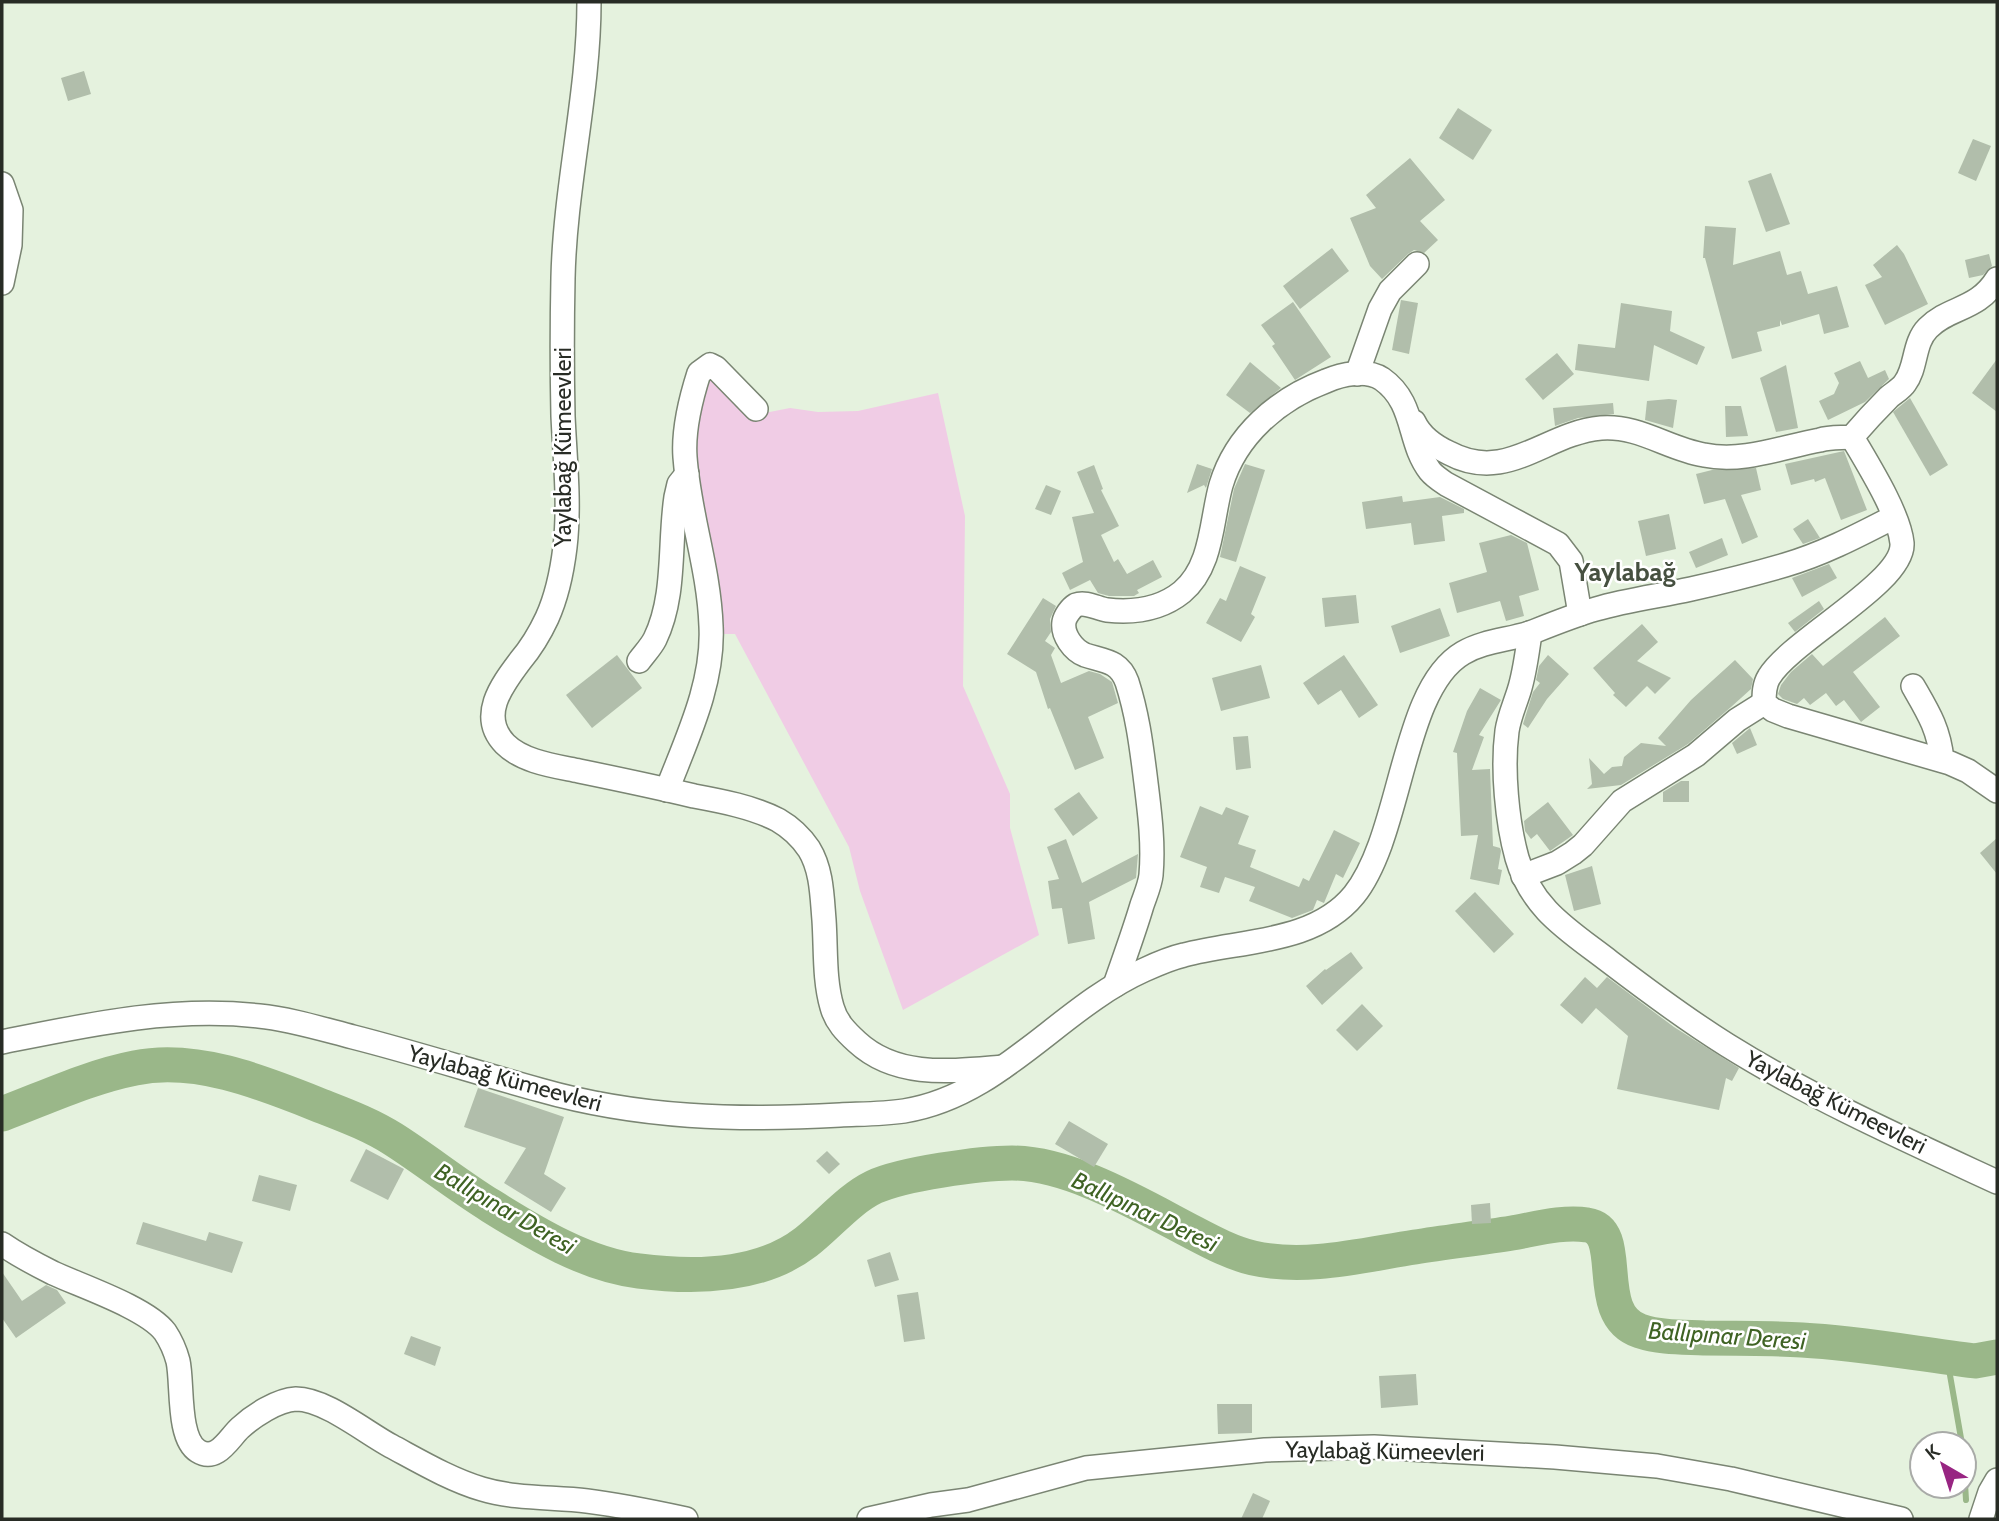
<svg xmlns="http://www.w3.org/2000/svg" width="1999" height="1521" font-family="Cabin,sans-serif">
	<rect width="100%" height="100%" fill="#e5f2de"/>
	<path fill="#f0cce5" d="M711 380 749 416 790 408 818 412 858 411 938 393 965 516 963 686 1010 794V828L1039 935 903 1010 860 891 849 847 735 634H723L690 454 703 393Z"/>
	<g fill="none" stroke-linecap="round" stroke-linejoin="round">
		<g stroke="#9ab789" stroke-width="6">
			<path d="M1947 1358 1962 1444"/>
			<path d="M1964 1467 1966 1500"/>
		</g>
		<path stroke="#9ab789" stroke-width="35" d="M2 1114C45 1098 89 1077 135 1068 198 1055 266 1084 324 1107 347 1116 371 1125 393 1139 426 1160 457 1185 491 1206 536 1234 587 1265 639 1271 694 1278 761 1277 806 1242 828 1225 849 1199 874 1187 902 1174 980 1163 1012 1163 1071 1163 1142 1206 1194 1233 1213 1243 1232 1253 1253 1258 1306 1270 1363 1255 1415 1247 1447 1242 1480 1238 1512 1233 1535 1229 1564 1221 1587 1225 1628 1231 1590 1314 1640 1331 1661 1338 1683 1337 1704 1338 1737 1338 1770 1338 1802 1340 1860 1343 1917 1354 1975 1361L1997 1357"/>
	</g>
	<g fill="#b1beab">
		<path d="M84 71 91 94 68 101 61 78Z"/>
		<path d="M1458 108 1492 130 1473 160 1439 138Z"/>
		<path d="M1973 139 1991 146 1976 181 1958 173Z"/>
		<path d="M1410 158 1445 200 1420 221 1438 240 1424 253 1414 250 1408 254 1382 279 1370 266 1350 218 1376 208 1366 195Z"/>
		<path d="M1771 173 1790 224 1766 232 1748 181Z"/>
		<path d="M1705 226 1736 228 1733 265 1780 251 1787 275 1801 271 1808 294 1837 286 1849 327 1824 334 1819 314 1782 325 1780 320V326L1757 332 1762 351 1732 359 1705 258H1703Z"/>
		<path d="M1897 245 1904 254 1928 304 1885 325 1865 285 1882 277 1873 265Z"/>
		<path d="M1332 248 1349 271 1300 309 1283 286Z"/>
		<path d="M1989 254 1992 266 1983 275 1969 278 1965 260Z"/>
		<path d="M1401 300 1418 303 1409 354 1392 350Z"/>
		<path d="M1293 302 1331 357 1295 380 1272 346 1275 344 1261 325Z"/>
		<path d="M1621 303 1672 311 1670 331 1705 347 1697 365 1654 345 1649 381 1575 370 1578 344 1615 348Z"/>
		<path d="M1557 353 1574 374 1543 400 1525 379Z"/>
		<path d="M1997 359V412L1972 393Z"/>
		<path d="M1860 361 1868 378 1885 370 1889 379 1865 402 1828 420 1819 401 1834 394 1839 383 1834 373Z"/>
		<path d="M1250 362 1281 388 1250 413 1226 395Z"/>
		<path d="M1786 365 1798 428 1776 432 1760 378Z"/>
		<path d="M1910 398 1948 465 1930 476 1893 412Z"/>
		<path d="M1669 399 1677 400 1673 428 1645 420 1647 401Z"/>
		<path d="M1613 403 1614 414 1578 418 1555 426 1553 408Z"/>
		<path d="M1725 406H1741L1748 436 1726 437Z"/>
		<path d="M1844 451 1867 510 1841 520 1825 478 1815 482 1814 479 1791 485 1785 464Z"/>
		<path d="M1197 464 1212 469 1206 488 1204 485 1187 493Z"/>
		<path d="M1245 464 1265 470 1236 562 1220 557 1234 489Z"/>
		<path d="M1094 465 1103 489 1101 490 1119 526 1101 535 1114 562 1118 559 1127 574 1153 560 1162 577 1137 590 1139 593 1134 596H1109L1098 593 1090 580 1070 590 1062 573 1083 562 1072 517 1094 513 1077 472Z"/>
		<path d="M1756 468 1761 490 1741 495 1758 537 1742 544 1725 499 1704 504 1696 474 1712 470Z"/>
		<path d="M1046 485 1061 491 1051 515 1035 509Z"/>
		<path d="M1402 496 1403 502 1440 497 1464 509V513L1442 516 1445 541 1414 545 1411 523 1366 529 1362 502Z"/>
		<path d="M1669 514 1676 549 1646 556 1638 521Z"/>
		<path d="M1808 519 1820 538 1803 544 1793 529Z"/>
		<path d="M1511 535 1527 543 1539 590 1519 596 1524 616 1506 621 1500 601 1457 613 1449 583 1487 572 1479 543Z"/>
		<path d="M1722 538 1728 555 1696 568 1689 552Z"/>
		<path d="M1829 564 1837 578 1802 597 1792 578Z"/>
		<path d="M1240 566 1266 577 1251 614 1255 617 1241 642 1206 623 1220 598 1226 601Z"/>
		<path d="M1356 595 1359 623 1325 627 1322 598Z"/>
		<path d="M1043 598 1056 606 1050 619 1051 632 1045 641 1055 648 1051 655 1061 683 1089 671 1100 674 1112 682 1118 703 1088 717 1104 758 1075 770 1050 708 1048 709 1036 672 1007 654Z"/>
		<path d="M1819 601 1824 609 1795 632 1788 623Z"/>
		<path d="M1440 608 1450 636 1400 653 1391 626Z"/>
		<path d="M1885 617 1900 636 1853 672 1880 707 1861 722 1844 700 1836 706 1826 693 1810 705 1804 698 1797 704 1783 699 1778 694 1781 685 1791 672 1812 654 1823 666Z"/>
		<path d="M1642 624 1658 642 1637 661 1671 678 1655 694 1647 686 1626 707 1613 695 1615 693 1593 668Z"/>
		<path d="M617 655 642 688 592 728 566 695Z"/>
		<path d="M1344 655 1378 705 1359 718 1341 690 1318 705 1303 683Z"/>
		<path d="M1548 655 1569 674 1547 699 1528 728 1523 724 1533 692 1540 683 1536 680 1539 666Z"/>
		<path d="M1735 660 1753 679 1751 689 1731 707 1688 744 1621 785 1587 789 1592 784 1589 758 1604 774 1612 767 1622 766 1624 757 1641 743 1666 746 1658 738 1691 700Z"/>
		<path d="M1261 665 1270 698 1221 711 1212 678Z"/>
		<path d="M1480 688 1501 700 1479 735 1484 737 1472 770 1490 769 1493 846 1500 848 1501 851 1498 869 1502 870 1499 885 1470 879 1478 835 1461 836 1457 753 1453 752 1467 711Z"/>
		<path d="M1750 728 1757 745 1737 754 1732 743Z"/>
		<path d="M1248 736 1251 768 1236 770 1233 737Z"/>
		<path d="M1681 781H1689V802H1663V792Z"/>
		<path d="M1079 792 1098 818 1073 836 1054 809Z"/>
		<path d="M1548 802 1573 835 1550 851 1537 834 1531 839 1525 831 1524 821Z"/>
		<path d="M1200 806 1222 815 1226 807 1249 816 1238 844 1256 850 1250 867 1299 887 1303 878 1309 881 1334 830 1360 843 1343 878 1336 874 1324 903 1317 900 1313 910 1292 918 1249 901 1255 887 1225 877 1219 893 1200 887 1207 867 1180 857Z"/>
		<path d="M1997 838V874L1980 853Z"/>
		<path d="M1066 839 1082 883 1138 854 1136 878 1089 902 1095 939 1068 944 1062 908 1052 909 1048 881 1059 879 1047 847Z"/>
		<path d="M1592 866 1601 904 1574 911 1565 875Z"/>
		<path d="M1475 892 1514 934 1494 953 1455 911Z"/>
		<path d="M1351 952 1363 968 1322 1005 1306 986 1325 969 1326 970Z"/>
		<path d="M1585 977 1597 988 1607 977 1674 1027 1739 1068 1732 1081 1726 1078 1719 1110 1617 1089 1628 1036 1596 1008 1582 1024 1560 1005Z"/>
		<path d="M1362 1004 1383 1026 1357 1051 1336 1030Z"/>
		<path d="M478 1088 564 1117 544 1174 566 1188 551 1212 504 1183 526 1148 464 1127Z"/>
		<path d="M1069 1121 1108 1144 1094 1167 1055 1144Z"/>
		<path d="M366 1149 404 1169 388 1200 350 1181Z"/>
		<path d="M827 1151 840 1164 829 1174 816 1161Z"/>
		<path d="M259 1175 297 1185 290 1211 252 1201Z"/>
		<path d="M1490 1203 1491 1223 1472 1224 1471 1205Z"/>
		<path d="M143 1222 206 1241 209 1232 243 1242 232 1273 136 1244Z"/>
		<path d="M890 1252 899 1280 875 1287 867 1260Z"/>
		<path d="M2 1272 22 1301 46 1285 57 1290 66 1303 16 1338 2 1318Z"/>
		<path d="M918 1292 925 1339 904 1342 897 1295Z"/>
		<path d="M411 1336 441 1347 435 1366 404 1354Z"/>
		<path d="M1416 1374 1418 1405 1381 1408 1379 1376Z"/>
		<path d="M1217 1404H1252V1433L1218 1434Z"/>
		<path d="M1253 1493 1270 1501 1262 1519H1241Z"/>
	</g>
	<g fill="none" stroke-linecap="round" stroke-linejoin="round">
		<defs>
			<g id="minor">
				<path d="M589 2C589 94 565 185 563 278 562 324 562 370 563 416 565 460 570 504 565 547 562 572 557 596 547 618 540 633 531 648 520 661 502 685 478 716 505 744 523 762 555 766 579 771 618 779 656 787 694 796 721 801 753 807 778 820 790 827 801 837 809 849 822 870 822 897 824 920 826 949 824 980 832 1007 836 1022 846 1032 857 1042 897 1079 953 1071 1003 1067"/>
				<path d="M2 184 11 210 10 245 2 283"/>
				<path d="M1357 374 1380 309 1390 291 1417 264"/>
				<path d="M1414 422C1421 437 1434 446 1449 453 1507 484 1545 433 1601 428 1639 425 1668 449 1704 455 1743 463 1782 447 1820 440 1830 437 1841 438 1852 437 1864 423 1876 410 1889 397 1894 393 1902 388 1905 383 1917 367 1913 343 1928 328 1950 306 1977 311 1997 279"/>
				<path d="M1852 437C1867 463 1899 513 1902 543 1905 582 1791 640 1769 677 1764 685 1764 694 1764 703L1773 710 1788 716 1950 763 1968 771 1997 791"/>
				<path d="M1530 633C1527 653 1525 672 1519 691 1515 704 1509 717 1507 731 1502 769 1507 822 1517 858 1532 910 1570 931 1610 962 1648 991 1687 1020 1727 1045 1812 1098 1906 1140 1997 1182"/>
				<path d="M639 661C644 654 651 647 655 639 676 596 669 543 676 497L679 484 687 474"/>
				<path d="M1913 686C1928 712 1939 729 1942 760"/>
				<path d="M667 790C687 738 714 683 711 626 709 568 689 514 685 457 683 430 691 398 699 373L710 365 716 368 756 409"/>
				<path d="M1523 876 1557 863 1573 853 1583 845 1622 801 1696 755 1737 720 1764 703"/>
				<path d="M1115 985C1124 959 1134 932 1142 905 1145 896 1150 885 1151 875 1154 842 1149 808 1145 775 1141 743 1137 713 1127 682 1119 660 1103 661 1085 655 1073 650 1062 635 1064 622 1065 616 1071 608 1076 605 1086 601 1098 609 1107 610 1134 613 1161 609 1182 592 1213 566 1211 520 1221 485 1236 435 1278 399 1326 381 1342 374 1366 369 1382 379 1416 403 1407 441 1430 471 1434 476 1440 480 1446 484L1558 544 1571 561 1580 614"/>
				<path d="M2 1042C86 1025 172 1006 259 1016 290 1019 322 1029 353 1037 416 1053 478 1073 540 1090 638 1118 739 1121 840 1115 861 1114 883 1114 904 1111 1000 1096 1059 1008 1144 970 1157 964 1171 958 1184 955 1240 940 1314 944 1354 895 1403 834 1401 689 1463 653 1485 640 1512 640 1535 631 1555 623 1575 615 1596 609 1627 600 1659 596 1691 589 1722 582 1754 574 1785 565 1823 554 1859 535 1894 517"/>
				<path d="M2 1244C18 1255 35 1264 53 1273 81 1286 147 1308 165 1332 171 1341 175 1350 178 1361 183 1383 177 1438 198 1451 217 1463 229 1438 240 1428 253 1416 277 1400 296 1399 325 1399 365 1432 391 1446 419 1461 451 1480 482 1489 515 1499 553 1497 587 1501 620 1505 653 1512 686 1519"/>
				<path d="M869 1519 931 1505 968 1500 1086 1468 1265 1450 1374 1447 1555 1457 1657 1466 1731 1479 1901 1519"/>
				<path d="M1981 1519 1990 1492 1997 1480"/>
			</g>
		</defs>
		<use href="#minor" stroke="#7a8573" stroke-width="26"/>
		<use href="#minor" stroke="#fff" stroke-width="23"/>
	</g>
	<g text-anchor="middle" stroke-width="5" stroke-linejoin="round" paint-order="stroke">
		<g font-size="23" fill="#282c25" stroke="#fff">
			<text transform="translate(563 447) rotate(-90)" y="8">Yaylabağ Kümeevleri</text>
			<text transform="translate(505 1078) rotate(15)" y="8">Yaylabağ Kümeevleri</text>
			<text transform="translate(1836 1102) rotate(27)" y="8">Yaylabağ Kümeevleri</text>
			<text transform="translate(1385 1451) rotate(1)" y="8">Yaylabağ Kümeevleri</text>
		</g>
		<g font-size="24" font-style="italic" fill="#3f6324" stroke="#fff">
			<text transform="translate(505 1209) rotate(30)" y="8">Ballıpınar Deresi</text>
			<text transform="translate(1145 1212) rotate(25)" y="8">Ballıpınar Deresi</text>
			<text transform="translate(1727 1336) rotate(4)" y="8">Ballıpınar Deresi</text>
		</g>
		<g font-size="26" font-weight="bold" fill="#465040" stroke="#fff">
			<text x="1625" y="581">Yaylabağ</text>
		</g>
	</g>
	<rect width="1999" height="1521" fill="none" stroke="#282c25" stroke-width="7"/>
	<g transform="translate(1943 1465) rotate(321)"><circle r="33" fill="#ffffff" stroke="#a9aba8" stroke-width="2"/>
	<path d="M0-5L12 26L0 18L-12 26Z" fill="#982582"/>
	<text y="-10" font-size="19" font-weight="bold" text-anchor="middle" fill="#282c25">K</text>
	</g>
</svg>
